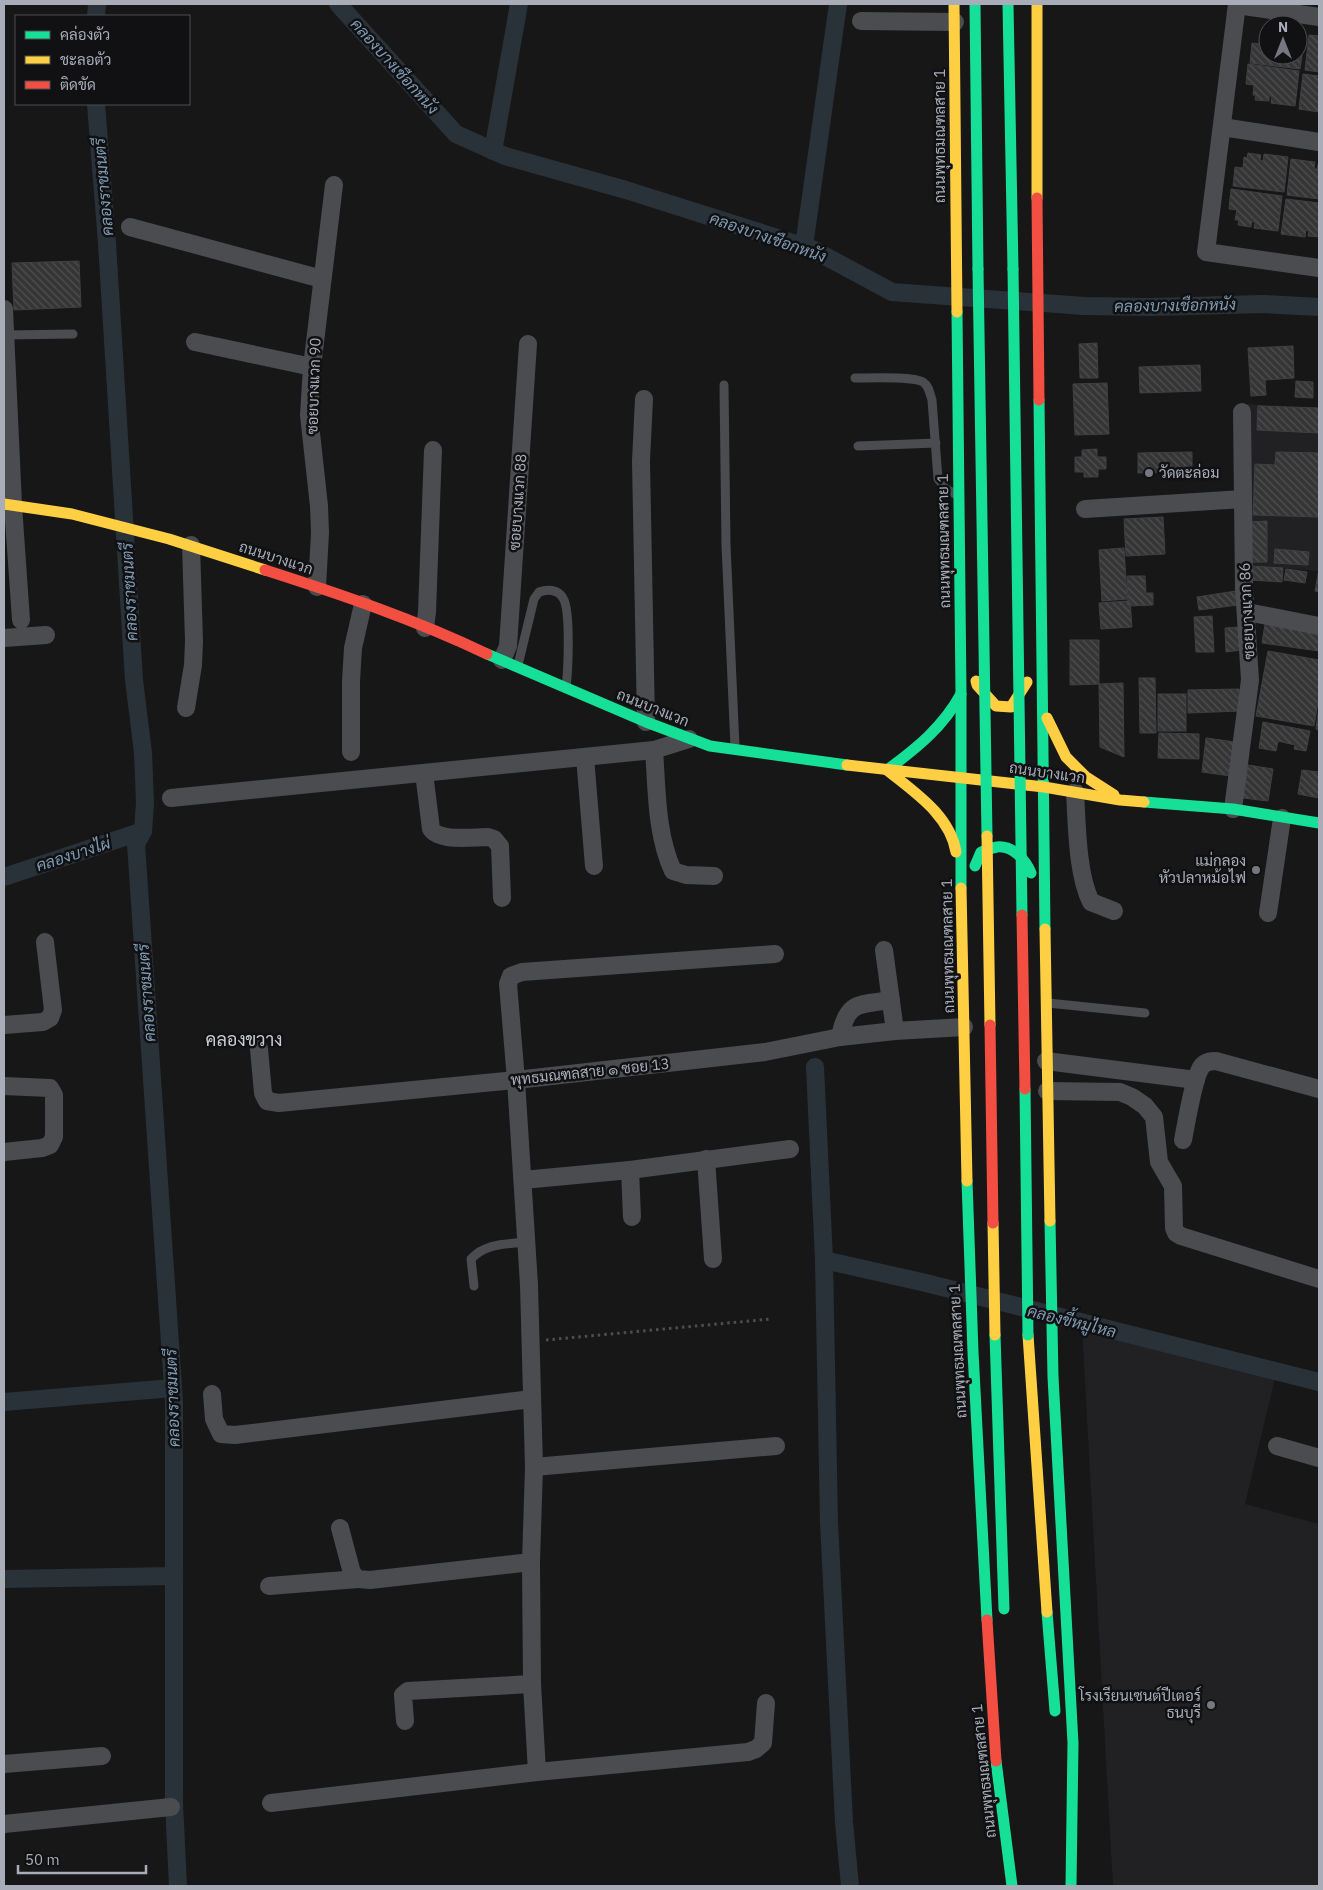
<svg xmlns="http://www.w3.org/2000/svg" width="1323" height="1890" font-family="'IBM Plex Sans',Sarabun,sans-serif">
	<defs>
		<pattern id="building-back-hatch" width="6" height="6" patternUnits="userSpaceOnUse" patternTransform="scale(1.25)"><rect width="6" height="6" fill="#353536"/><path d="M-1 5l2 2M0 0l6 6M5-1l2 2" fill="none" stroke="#4f5051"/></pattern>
	</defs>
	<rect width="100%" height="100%" fill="#171717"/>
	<g fill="#212123">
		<path d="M1247 404 1319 408V571L1247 565Z"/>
		<path d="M1082 1327 1276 1374 1245 1504 1319 1524V1886H1113Z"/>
	</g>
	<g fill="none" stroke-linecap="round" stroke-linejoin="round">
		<g stroke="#2a3239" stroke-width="18">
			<path d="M338 4 456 134 505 156 626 190 812 249 892 292 1084 306 1150 307 1263 304 1319 307"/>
			<path d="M96 16 97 4"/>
			<path d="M96 104 107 243 134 680 143 753 145 803 143 831 136 844 174 1402V1803L178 1886"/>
			<path d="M493 151 519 4"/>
			<path d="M804 246 838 4"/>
			<path d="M4 877 143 831"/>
			<path d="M815 1067 824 1260 829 1522 844 1822 850 1886"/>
			<path d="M824 1260 926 1283 1319 1382"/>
			<path d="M4 1402 173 1388"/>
			<path d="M4 1579 174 1576"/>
		</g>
	</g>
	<g fill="url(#building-back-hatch)" stroke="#3f4043">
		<path d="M1265 30H1268V55H1298V32L1305 33 1300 69 1250 63 1252 43 1260 44 1261 34 1264 35Z"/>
		<path d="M1309 35 1319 36V72L1305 70Z"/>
		<path d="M1248 64 1299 71 1295 106 1271 103 1272 96H1269V101L1255 100 1256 95H1253L1254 85 1246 84Z"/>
		<path d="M1303 74 1319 76V112L1299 109Z"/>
		<path d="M1248 153 1261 155 1260 160 1263 161 1264 154 1288 157 1284 192 1233 186 1235 167 1243 168 1244 157 1247 158Z"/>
		<path d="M1291 159 1315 162 1314 169H1317L1318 164H1319V199L1287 195Z"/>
		<path d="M1231 189 1282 196 1278 231 1254 228 1255 222 1252 221 1251 227 1238 225 1239 220H1235L1237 210 1229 209Z"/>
		<path d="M1286 199 1319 203V237L1308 236 1309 231 1306 230 1305 237 1281 234Z"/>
		<path d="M79 261 81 307 14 310 12 263Z"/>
		<path d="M1097 343 1098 378H1080L1079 344Z"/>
		<path d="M1293 346 1294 378 1265 380 1266 395 1251 396 1248 348Z"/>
		<path d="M1200 365 1201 391 1140 393 1139 367Z"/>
		<path d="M1296 381 1313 382V398L1295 397Z"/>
		<path d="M1107 383 1109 434 1075 435 1073 384Z"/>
		<path d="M1258 406 1319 408V433L1257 430Z"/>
		<path d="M1097 449V457H1106V469H1098V477H1084V472H1075V457H1082V450Z"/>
		<path d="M1192 452V471L1138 473V453Z"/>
		<path d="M1276 452 1319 453V517L1253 515 1255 464 1275 465Z"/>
		<path d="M1163 517 1165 554 1126 556 1124 519Z"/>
		<path d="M1267 521V562H1250L1249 522Z"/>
		<path d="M1124 548 1127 599 1102 601 1099 550Z"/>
		<path d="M1275 549 1309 552 1308 565 1274 563Z"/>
		<path d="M1252 566 1283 568 1282 582 1251 580Z"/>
		<path d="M1286 569 1307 572 1305 583 1284 580Z"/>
		<path d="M1319 569V592L1315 591Z"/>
		<path d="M1127 576H1145L1146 593H1153V605L1128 606Z"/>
		<path d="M1236 591 1238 605 1199 610 1197 597Z"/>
		<path d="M1130 601 1132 627 1101 629 1099 603Z"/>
		<path d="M1212 616 1214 652H1196L1194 617Z"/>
		<path d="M1265 624 1319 633V651L1262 643Z"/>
		<path d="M1240 627 1242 650 1226 652 1225 628Z"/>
		<path d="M1070 640H1099V684L1070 685Z"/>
		<path d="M1268 651 1319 660V696L1314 726 1256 716Z"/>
		<path d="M1139 678H1155L1156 733H1140Z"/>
		<path d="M1123 683 1124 757 1100 747 1099 684Z"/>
		<path d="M1239 689 1240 711 1188 713V690Z"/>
		<rect x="1158" y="694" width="28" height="37"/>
		<path d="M1319 707V730L1316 729Z"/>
		<path d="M1263 722 1310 731 1306 751 1294 749 1295 745 1278 741 1276 751 1259 748Z"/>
		<path d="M1159 733 1199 734V759L1158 758Z"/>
		<path d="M1206 738 1235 742 1231 776 1202 772Z"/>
		<path d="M1248 765 1273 769 1268 801 1243 798Z"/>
		<path d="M1302 770 1319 772V798L1298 794Z"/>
	</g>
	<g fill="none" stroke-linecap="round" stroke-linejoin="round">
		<path stroke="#4d4e52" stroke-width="3" stroke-dasharray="2.5 4" stroke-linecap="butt" d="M546 1340 771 1319"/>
		<g stroke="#4b4c50" stroke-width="9">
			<path d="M5 335 73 334"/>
			<path d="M855 378C869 378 913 376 923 382 929 386 930 394 932 400L938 479 946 489 955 494"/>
			<path d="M724 385 726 545 735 747"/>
			<path d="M858 446 936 443"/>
			<path d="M518 665 534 599 539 592C547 589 558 589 563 598 571 611 568 671 566 688"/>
			<path d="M1048 1003 1145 1013"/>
			<path d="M474 1286 471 1259C485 1243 507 1244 527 1242"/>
		</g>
		<g stroke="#4b4c50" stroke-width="18">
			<path d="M1237 4 1206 252 1319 268"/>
			<path d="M1237 5 1319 17"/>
			<path d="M861 21 955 22"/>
			<path d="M1222 127 1319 142"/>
			<path d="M130 227 322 279"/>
			<path d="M4 309 13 505 21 620"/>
			<path d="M195 342 312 367"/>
			<path d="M644 399 641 461 646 722"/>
			<path d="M1085 509 1243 499"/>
			<path d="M317 587 320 533 319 506 309 415 312 367 334 185"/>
			<path d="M1247 612 1319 626"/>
			<path d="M425 628 427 612 433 450"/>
			<path d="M4 638 46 635"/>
			<path d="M502 660 508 646 528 344"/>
			<path d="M186 708 193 665 194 641 191 545"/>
			<path d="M654 750C657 790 656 834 673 871L686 875 714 876"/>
			<path d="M351 752V681L353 648 363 604"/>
			<path d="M585 757 594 866"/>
			<path d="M424 773 431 829C440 842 473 837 488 837L494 839 500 846 502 898"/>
			<path d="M1075 792C1077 825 1077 874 1091 902L1114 911"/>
			<path d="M171 798 654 750 689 739"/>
			<path d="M1233 809 1250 680 1244 588 1242 412"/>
			<path d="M1268 913 1282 818"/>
			<path d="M884 950 895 1031"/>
			<path d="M4 1025 43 1022 50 1018 53 1010 45 942"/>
			<path d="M840 1037C847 1001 858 1005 891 1000"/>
			<path d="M259 1049 263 1093 267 1101 279 1103 516 1080 765 1052 840 1037 895 1031 964 1027"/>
			<path d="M1046 1061 1196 1080"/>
			<path d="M4 1086 50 1088 54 1095V1137L50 1145 42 1148 4 1152"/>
			<path d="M1047 1091 1120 1092 1132 1097 1145 1106 1154 1117 1159 1162 1173 1186 1174 1228 1176 1233 1181 1236 1319 1279"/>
			<path d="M1183 1140C1186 1125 1194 1075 1202 1066 1206 1061 1211 1061 1216 1061L1319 1089"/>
			<path d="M706 1159 713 1259"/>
			<path d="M630 1170 632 1217"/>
			<path d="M523 1180 630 1170 790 1149"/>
			<path d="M212 1394 214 1419 221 1434 235 1435 532 1399"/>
			<path d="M1277 1446 1319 1458"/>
			<path d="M534 1467 776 1446"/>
			<path d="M340 1528 352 1573 358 1579 370 1580 531 1562"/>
			<path d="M269 1586 358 1579"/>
			<path d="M405 1721 403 1695 408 1691 532 1684"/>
			<path d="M4 1764 102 1756"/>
			<path d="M537 1772 532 1684 531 1562 534 1467 529 1285 516 1080 508 984 511 976 522 972 775 954"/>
			<path d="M271 1803 537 1772 748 1752 756 1749 763 1743 766 1703"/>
			<path d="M4 1824 171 1807"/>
		</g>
		<g stroke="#16e098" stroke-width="11">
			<path d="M975 4 978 269"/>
			<path d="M1008 4 1013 269"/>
			<path d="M957 312 961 693V888"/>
			<path d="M1039 400 1045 929"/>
			<path d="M487 654 646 722 710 746 847 765"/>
			<path d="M887 770C917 748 943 727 961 694"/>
			<path d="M1144 802 1233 809 1319 823"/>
			<path d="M975 866 981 852C986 850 991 848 997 847 1012 845 1026 860 1031 873"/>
			<path d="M967 1181 973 1352 987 1620"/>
			<path d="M1050 1221 1053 1377 1073 1743 1071 1886"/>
			<path d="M995 1335 1004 1609"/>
			<path d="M1047 1612 1055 1711"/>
			<path d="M996 1761 1012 1886"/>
		</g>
		<g stroke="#ffcf43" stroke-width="11">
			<path d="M954 4 957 312"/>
			<path d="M1037 4V198"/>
			<path d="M4 504 72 514 169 539 265 570"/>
			<path d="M976 681 977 685 996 706 1011 707 1027 682"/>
			<path d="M1047 718 1066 757 1086 777 1114 795"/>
			<path d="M847 765 1044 787 1120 800 1144 802"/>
			<path d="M887 770C914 792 950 815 956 852"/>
			<path d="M961 888 967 1181"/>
			<path d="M1045 929 1050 1221"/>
			<path d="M1028 1335 1047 1612"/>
		</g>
		<g stroke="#f24e42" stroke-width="11">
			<path d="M1037 198 1039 400"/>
			<path d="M265 570C340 594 416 620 487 654"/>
			<path d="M987 1620 996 1761"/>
		</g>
		<g stroke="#16e098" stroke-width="11">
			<path d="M978 269 987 836"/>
			<path d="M1013 269 1022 915"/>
			<path d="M1025 1089 1028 1335"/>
		</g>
		<g stroke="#ffcf43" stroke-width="11">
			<path d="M987 836 990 1025"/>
			<path d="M993 1223 995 1335"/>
		</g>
		<g stroke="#f24e42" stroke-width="11">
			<path d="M1022 915 1025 1089"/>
			<path d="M990 1025 993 1223"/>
		</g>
	</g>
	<g fill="#757880" stroke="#111113" stroke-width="2">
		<circle cx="1149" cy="473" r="5"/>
		<circle cx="1256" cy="870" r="5"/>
		<circle cx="1211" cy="1705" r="5"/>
	</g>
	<g text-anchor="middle" stroke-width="5" stroke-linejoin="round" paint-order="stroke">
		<g font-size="15" fill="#a8adb8" stroke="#111113">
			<text transform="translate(940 136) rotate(-90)" y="5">ถนนพุทธมณฑลสาย 1</text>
			<text transform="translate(314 386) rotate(-88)" y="5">ซอยบางแวก 90</text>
			<text transform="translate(518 502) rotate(-86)" y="5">ซอยบางแวก 88</text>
			<text transform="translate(944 541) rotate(-91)" y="5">ถนนพุทธมณฑลสาย 1</text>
			<text transform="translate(276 558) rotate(18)" y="5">ถนนบางแวก</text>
			<text transform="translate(1247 611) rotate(-93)" y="5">ซอยบางแวก 86</text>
			<text transform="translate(653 708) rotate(22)" y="5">ถนนบางแวก</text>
			<text transform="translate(1047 773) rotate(8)" y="5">ถนนบางแวก</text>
			<text transform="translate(948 946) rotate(-91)" y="5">ถนนพุทธมณฑลสาย 1</text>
			<text transform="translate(590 1072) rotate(-6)" y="5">พุทธมณฑลสาย ๑ ซอย 13</text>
			<text transform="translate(958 1351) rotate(-93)" y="5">ถนนพุทธมณฑลสาย 1</text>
			<text transform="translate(984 1771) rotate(-96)" y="5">ถนนพุทธมณฑลสาย 1</text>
		</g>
		<g font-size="15" fill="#a8adb8" stroke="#111113" text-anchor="end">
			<text x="1159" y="478" text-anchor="start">วัดตะล่อม</text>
			<text x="1246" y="866">แม่กลอง<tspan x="1246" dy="17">หัวปลาหม้อไฟ</tspan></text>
			<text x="1201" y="1701">โรงเรียนเซนต์ปีเตอร์<tspan x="1201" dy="17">ธนบุรี</tspan></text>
		</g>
		<g font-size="16" font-style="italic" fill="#7f9bb3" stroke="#111113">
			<text transform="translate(395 66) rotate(48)" y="6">คลองบางเชือกหนัง</text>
			<text transform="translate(103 187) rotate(-95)" y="6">คลองราชมนตรี</text>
			<text transform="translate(768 237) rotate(19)" y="6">คลองบางเชือกหนัง</text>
			<text transform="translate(1175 305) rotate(-1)" y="6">คลองบางเชือกหนัง</text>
			<text transform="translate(129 592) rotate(-93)" y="6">คลองราชมนตรี</text>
			<text transform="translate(73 854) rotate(-18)" y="6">คลองบางไผ่</text>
			<text transform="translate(146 993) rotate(-94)" y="6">คลองราชมนตรี</text>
			<text transform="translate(1072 1321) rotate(14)" y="6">คลองขี้หมูไหล</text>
			<text transform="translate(172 1398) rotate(-92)" y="6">คลองราชมนตรี</text>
		</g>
		<g font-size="18" fill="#c9ccd4" stroke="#111113">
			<text x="244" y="1046">คลองขวาง</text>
		</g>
	</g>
	<rect width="1323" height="1890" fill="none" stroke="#a8adb8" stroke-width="10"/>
	<rect x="15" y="15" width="175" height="90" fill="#111113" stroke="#4d4f55"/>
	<rect x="25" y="31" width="25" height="8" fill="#16e098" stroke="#4d4f55"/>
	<text x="60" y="40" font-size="15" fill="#a8adb8">คล่องตัว</text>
	<rect x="25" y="56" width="25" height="8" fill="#ffcf43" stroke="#4d4f55"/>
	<text x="60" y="65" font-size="15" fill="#a8adb8">ชะลอตัว</text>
	<rect x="25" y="81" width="25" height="8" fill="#f24e42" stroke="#4d4f55"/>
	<text x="60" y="90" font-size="15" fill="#a8adb8">ติดขัด</text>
	<g transform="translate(1283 40)"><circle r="24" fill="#111113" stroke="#4d4f55"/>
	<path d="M0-4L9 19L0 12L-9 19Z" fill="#757880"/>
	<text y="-8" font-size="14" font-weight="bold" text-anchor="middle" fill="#a8adb8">N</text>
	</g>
	<path d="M18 1865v8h128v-8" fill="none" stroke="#a8adb8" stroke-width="2.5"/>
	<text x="25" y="1865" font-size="15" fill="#a8adb8" stroke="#111113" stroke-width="4" paint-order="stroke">50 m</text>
</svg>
